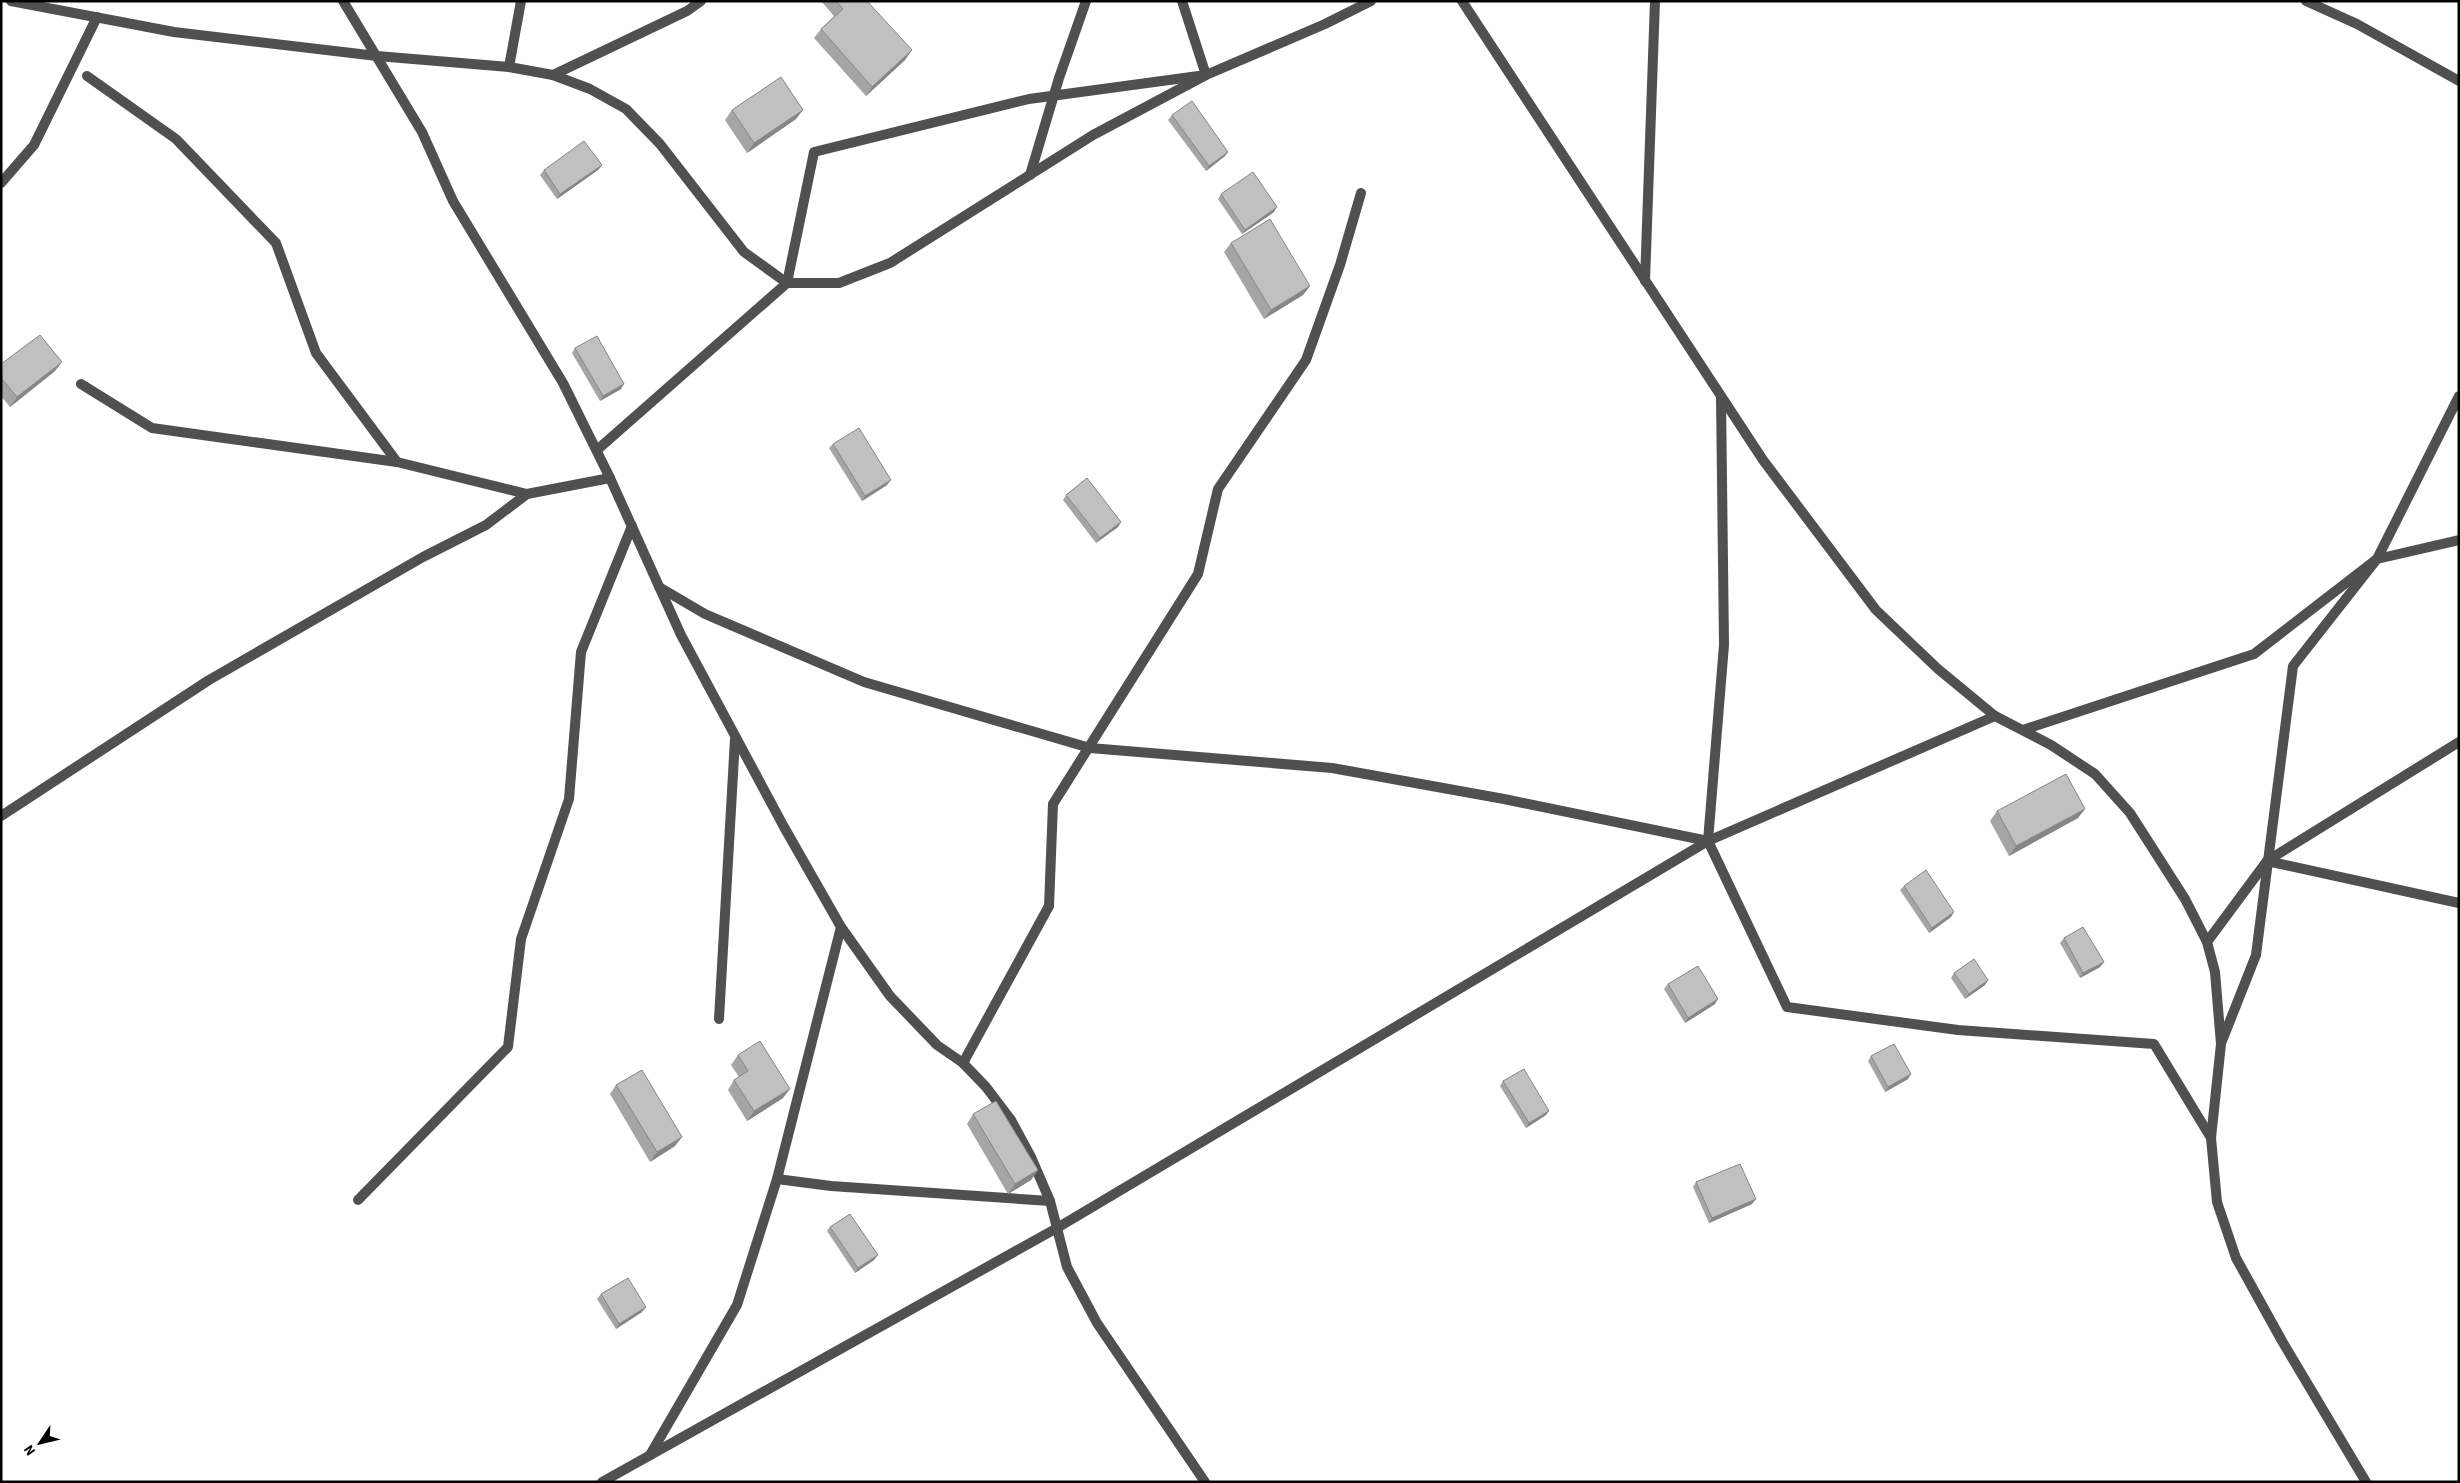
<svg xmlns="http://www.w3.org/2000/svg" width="2460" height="1483" font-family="'Source Sans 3',sans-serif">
	<rect width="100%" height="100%" fill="#fff"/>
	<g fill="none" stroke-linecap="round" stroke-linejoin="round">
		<g stroke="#505050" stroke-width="10">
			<path d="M11 1 174 32 377 56 509 67 553 75 590 89 626 109 660 144 744 252 787 283H839L890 263 1093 135 1206 75 1325 24 1371 1"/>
			<path d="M343 1 422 132 453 201 563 383 610 478 681 635 784 827 841 927 890 996 937 1045 963 1063 986 1087 1011 1120 1031 1157 1050 1201 1067 1267 1097 1323 1205 1482"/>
			<path d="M1462 1 1763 460 1876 610 1938 669 1995 716 2051 745 2095 774 2130 813 2185 899 2207 942 2215 972 2221 1044 2211 1138 2217 1202 2236 1258 2282 1341 2366 1482"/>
			<path d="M2306 1 2357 24 2459 81"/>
			<path d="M509 67 521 1"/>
			<path d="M553 75 687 11 701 1"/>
			<path d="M87 76 176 139 276 243 316 353 397 462 527 494"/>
			<path d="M1030 175 1059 78 1086 1"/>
			<path d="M1 183 34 145 97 17"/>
			<path d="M1645 281 1655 1"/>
			<path d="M81 384 152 428 397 462"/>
			<path d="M1721 398 1724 645 1708 841 1787 1007 1958 1030 2154 1044 2211 1138"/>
			<path d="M597 450 787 283 814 152 1029 99 1206 75 1182 1"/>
			<path d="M659 587 705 614 864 682 1090 748 1332 768 1504 799 1708 841"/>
			<path d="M2023 730 2254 654 2377 559 2459 396"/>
			<path d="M1 816 209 680 423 557 486 525 527 494 610 478"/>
			<path d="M2267 861 2459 903"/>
			<path d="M841 927 777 1179 831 1186 1050 1201"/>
			<path d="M2207 942 2267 861 2459 742"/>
			<path d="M719 1019 735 739"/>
			<path d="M2222 1041 2256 955 2293 666 2377 559 2459 540"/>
			<path d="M963 1063 1049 906 1053 804 1198 574 1218 489 1306 360 1340 265 1361 193"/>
			<path d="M358 1200 508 1047 521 939 569 799 581 652 632 526"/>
			<path d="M650 1455 737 1305 777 1179"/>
			<path d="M602 1482 1057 1228 1708 841 1995 716"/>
		</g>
	</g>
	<g fill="#a5a5a5">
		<path d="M821 1H867L905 60 866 96 814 38 821 29 834 16Z"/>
		<path d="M732 110 796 119 747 153 725 120Z"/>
		<path d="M1172 115 1228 152 1225 156 1206 171 1168 120Z"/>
		<path d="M602 165 598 170 557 199 540 175 544 170Z"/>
		<path d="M1221 194 1274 212 1242 234 1218 199Z"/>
		<path d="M1231 243 1310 286 1303 295 1264 319 1224 252Z"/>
		<path d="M575 348 621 389 600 401 572 353Z"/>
		<path d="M1 364 55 371 10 407 1 396Z"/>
		<path d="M833 444 887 485 862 501 829 448Z"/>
		<path d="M1066 495 1121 522 1118 527 1096 543 1063 500Z"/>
		<path d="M1997 811 2078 818 2009 856 1990 821Z"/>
		<path d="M1904 886 1951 917 1929 933 1900 890Z"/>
		<path d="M2064 938 2104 962 2100 967 2080 978 2060 943Z"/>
		<path d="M1954 973 1985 985 1965 999 1951 978Z"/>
		<path d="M1668 984 1715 1004 1685 1023 1664 989Z"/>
		<path d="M738 1055 783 1098 747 1121 728 1090 734 1080 739 1077 731 1065Z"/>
		<path d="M1871 1056 1908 1079 1885 1092 1868 1061Z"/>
		<path d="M1503 1081 1546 1115 1526 1128 1500 1086Z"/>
		<path d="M616 1085 675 1146 650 1162 610 1094Z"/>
		<path d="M973 1114 1038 1170 1031 1180 1008 1194 967 1124Z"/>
		<path d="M1696 1182 1752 1204 1709 1223 1693 1187Z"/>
		<path d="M830 1227 874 1260 855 1273 827 1231Z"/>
		<path d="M601 1294 642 1312 616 1329 597 1299Z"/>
	</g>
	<g fill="#868686">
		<path d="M912 50 905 60 866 96 872 87Z"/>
		<path d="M803 110 796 119 747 153 754 143Z"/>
		<path d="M1228 152 1225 156 1206 171 1209 166Z"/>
		<path d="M602 165 598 170 557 199 560 194Z"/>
		<path d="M1277 207 1274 212 1242 234 1245 230Z"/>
		<path d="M1310 286 1303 295 1264 319 1271 310Z"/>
		<path d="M62 362 55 371 10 407 17 397Z"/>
		<path d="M624 384 621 389 600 401 603 396Z"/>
		<path d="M891 480 887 485 862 501 865 496Z"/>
		<path d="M1121 522 1118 527 1096 543 1100 538Z"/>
		<path d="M2085 809 2078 818 2009 856 2016 846Z"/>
		<path d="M1954 912 1951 917 1929 933 1932 928Z"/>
		<path d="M2104 962 2100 967 2080 978 2083 973Z"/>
		<path d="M1988 980 1985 985 1965 999 1969 994Z"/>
		<path d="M1718 999 1715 1004 1685 1023 1688 1018Z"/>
		<path d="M1911 1074 1908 1079 1885 1092 1888 1087Z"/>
		<path d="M790 1089 783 1098 747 1121 754 1111Z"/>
		<path d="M1549 1111 1546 1115 1526 1128 1529 1123Z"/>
		<path d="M682 1137 675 1146 650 1162 657 1152Z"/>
		<path d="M1038 1170 1031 1180 1008 1194 1015 1184Z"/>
		<path d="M1756 1199 1752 1204 1709 1223 1712 1218Z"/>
		<path d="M878 1255 874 1260 855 1273 858 1268Z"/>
		<path d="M646 1307 642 1312 616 1329 619 1324Z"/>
	</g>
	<g fill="#c0c0c0" stroke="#868686">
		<path d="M836 1H867L912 50 872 87 821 29 843 9Z"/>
		<path d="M781 77 803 110 754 143 732 110Z"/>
		<path d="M1192 101 1228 152 1209 166 1172 115Z"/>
		<path d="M584 141 602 165 560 194 544 170Z"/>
		<path d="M1253 172 1277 207 1245 230 1221 194Z"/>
		<path d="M1270 219 1310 286 1271 310 1231 243Z"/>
		<path d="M40 335 62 362 17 397 1 378V364Z"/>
		<path d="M597 336 624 384 603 396 575 348Z"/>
		<path d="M859 428 891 480 865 496 833 444Z"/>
		<path d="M1087 478 1121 522 1100 538 1066 495Z"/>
		<path d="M2066 774 2085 809 2016 846 1997 811Z"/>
		<path d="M1926 870 1954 912 1932 928 1904 886Z"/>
		<path d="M2083 927 2104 962 2083 973 2064 938Z"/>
		<path d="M1974 959 1988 980 1969 994 1954 973Z"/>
		<path d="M1698 966 1718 999 1688 1018 1668 984Z"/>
		<path d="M760 1041 790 1089 754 1111 734 1080 748 1071 738 1055Z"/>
		<path d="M1894 1044 1911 1074 1888 1087 1871 1056Z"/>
		<path d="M1524 1069 1549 1111 1529 1123 1503 1081Z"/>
		<path d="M642 1070 682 1137 657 1152 616 1085Z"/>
		<path d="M996 1101 1038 1170 1015 1184 973 1114Z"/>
		<path d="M1740 1164 1756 1199 1712 1218 1696 1182Z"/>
		<path d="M850 1214 878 1255 858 1268 830 1227Z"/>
		<path d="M628 1278 646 1307 619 1324 601 1294Z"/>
	</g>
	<rect width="2460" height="1483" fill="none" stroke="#000000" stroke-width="5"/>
	<g transform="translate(40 1443) rotate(235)" stroke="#ffffff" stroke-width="4" paint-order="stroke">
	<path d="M0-4L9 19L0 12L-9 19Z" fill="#000000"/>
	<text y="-8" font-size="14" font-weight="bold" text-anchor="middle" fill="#000000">N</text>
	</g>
</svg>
